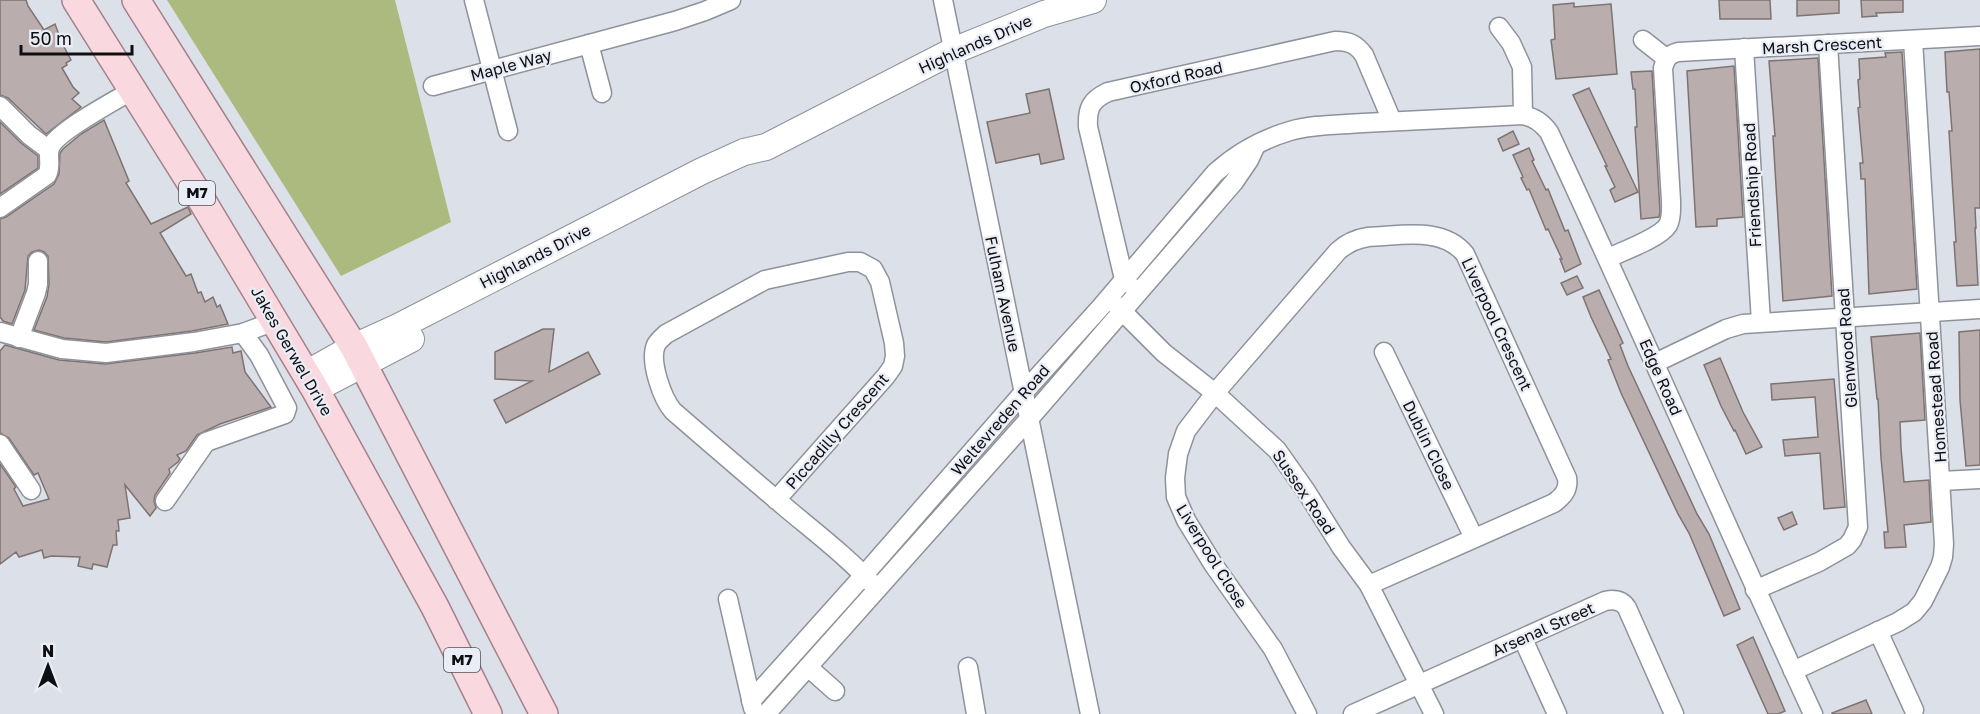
<svg xmlns="http://www.w3.org/2000/svg" width="1980" height="714" font-family="'Golos Text',sans-serif">
	<rect width="100%" height="100%" fill="#dce0e9"/>
	<path fill="#adba7f" d="M167 0H395L451 222 341 276Z"/>
	<g fill="#b9aead" stroke="#7d7371" stroke-width="1.5">
		<path d="M0 0H26L28 6 44 30 55 24 62 43 71 60 66 63 67 65 62 68 73 87 79 93 72 99 81 107 46 134 8 98 0 95Z"/>
		<path d="M1719 0H1770L1771 19H1720Z"/>
		<path d="M1797 0H1839V13L1797 16Z"/>
		<path d="M1861 0H1903V12L1876 13 1877 16 1862 17Z"/>
		<path d="M1574 3V7L1611 4 1617 74 1556 79 1551 40 1555 39 1553 5Z"/>
		<path d="M1980 49V208H1975L1976 228H1975L1978 285 1957 286 1954 242H1956L1949 131H1952L1949 92H1947L1945 52Z"/>
		<path d="M1902 52 1917 289 1869 294 1865 179H1861L1860 163H1863L1858 108 1860 107 1858 80 1860 79 1859 59 1886 57 1885 53Z"/>
		<path d="M1818 58 1832 296 1783 301 1773 136H1775L1769 61Z"/>
		<path d="M1734 66 1743 217 1717 219V226L1696 227 1687 71Z"/>
		<path d="M1652 71 1660 212 1659 217 1641 219 1635 127H1637L1635 89H1633L1631 72Z"/>
		<path d="M1589 88 1638 192 1615 202 1610 190 1615 187 1605 166H1607L1573 95Z"/>
		<path d="M1049 89 1064 159 1041 164 1039 154 996 163 987 122 1030 113 1026 94Z"/>
		<path d="M104 120 129 181 126 183 151 224 188 207 191 214 160 233 186 276 191 274 198 293 201 292 205 302 213 297 217 307 220 305 228 324 192 331 106 342 64 338 34 330 47 297 49 284 48 256 44 252 39 250 32 252 28 256 25 290 12 324 3 321 0 317V219L6 217 54 184 59 174 60 153 63 149 81 134Z"/>
		<path d="M0 122 21 143 38 156V168L0 194Z"/>
		<path d="M1513 131 1519 144 1503 151 1498 139Z"/>
		<path d="M1529 148 1534 160 1532 161 1546 190 1548 189 1565 231 1568 230 1581 264 1565 272 1560 259H1562L1548 229 1546 230 1529 189 1527 190 1521 178 1523 177 1513 155Z"/>
		<path d="M1577 276 1583 288 1567 295 1561 283Z"/>
		<path d="M1599 290 1623 343 1620 345 1628 366 1697 514 1709 534 1740 609 1724 616 1689 533 1678 514 1621 393 1608 360 1611 359 1591 317 1583 297Z"/>
		<path d="M543 329H554L549 372 588 352 600 374 506 423 494 400 532 381 495 379V352Z"/>
		<path d="M1980 330V465L1966 466 1960 400 1959 332Z"/>
		<path d="M1920 333 1925 420 1900 422 1901 448 1904 482 1929 480 1931 522 1904 525 1906 547 1885 548 1884 532H1888L1881 458 1878 399H1877L1871 337Z"/>
		<path d="M5 345 59 360 105 364 195 353 232 347 233 353 241 351 245 372 271 407 220 424 197 435 186 451 177 455 180 459 178 462 169 469 170 473 155 495 154 501 156 508 150 516 125 485 130 518 118 520 119 531H116L117 545H113L107 567 93 564 92 569 78 566 80 557 51 556 44 558 42 550 19 557 16 552 0 564V464L16 487 14 489 23 506 49 499 38 473 34 475 9 438 0 433V351Z"/>
		<path d="M1720 358 1743 412 1762 447 1746 454 1735 430 1734 431 1721 406 1704 365Z"/>
		<path d="M1834 379 1845 507 1824 509 1820 453 1785 456 1783 440 1818 437 1815 397 1772 400 1771 384Z"/>
		<path d="M1792 512 1797 524 1784 530 1778 518Z"/>
		<path d="M1753 637 1785 711 1778 714H1768L1737 645Z"/>
		<path d="M1866 700 1872 714H1832V713Z"/>
	</g>
	<g fill="none" stroke-linecap="round" stroke-linejoin="round">
		<defs>
			<g id="street">
				<path d="M474 0 508 131"/>
				<path d="M943 0 1090 714"/>
				<path d="M1499 27 1511 43 1522 67 1523 115"/>
				<path d="M1643 40 1666 58"/>
				<path d="M589 44 602 93"/>
				<path d="M1744 48 1761 322"/>
				<path d="M433 86 675 21 705 11 731 0"/>
				<path d="M0 106 29 135 49 150"/>
				<path d="M0 208 47 175C52 166 47 157 50 148 56 132 116 100 133 90"/>
				<path d="M1608 258C1623 251 1660 238 1668 225 1672 217 1671 209 1671 201L1663 68C1666 58 1668 55 1678 52L1980 36"/>
				<path d="M1129 284 1124 279 1088 127C1087 108 1091 100 1108 92L1335 41C1349 41 1356 44 1364 55L1392 121"/>
				<path d="M1115 304 1164 353 1215 393 1277 450 1306 491 1341 547 1369 585 1434 714"/>
				<path d="M0 332 62 349 106 353 194 342 243 333 275 321"/>
				<path d="M19 338 36 293 38 284V261"/>
				<path d="M1384 352 1474 538"/>
				<path d="M1655 363 1726 329 1743 324 1980 309"/>
				<path d="M0 444 31 490"/>
				<path d="M1941 481 1980 479"/>
				<path d="M776 500 886 376 893 366 895 356 894 343 880 282 873 269 860 262H848L765 280 666 334C663 337 658 341 656 345 649 361 662 398 673 411 710 443 747 475 785 507 816 533 849 558 877 589"/>
				<path d="M165 501 206 442 285 414 287 408 259 355 243 333"/>
				<path d="M1755 590 1819 562 1847 546 1852 540 1858 527 1828 44"/>
				<path d="M728 599 753 708"/>
				<path d="M1878 631 1914 710"/>
				<path d="M1523 639 1557 714"/>
				<path d="M808 667 835 691"/>
				<path d="M968 667 976 714"/>
				<path d="M1793 671 1898 622 1914 612 1923 601 1940 567 1943 557 1944 544 1913 40"/>
				<path d="M751 701 864 575 1024 392 1100 308 1215 173C1236 154 1263 139 1290 131 1313 124 1339 125 1363 123 1416 120 1470 118 1523 115 1535 118 1541 122 1549 132 1639 325 1724 521 1813 714"/>
				<path d="M766 714 1029 419 1234 182 1249 160 1255 147"/>
				<path d="M1307 714 1273 649 1213 564 1186 520 1176 497 1175 478 1178 454 1186 431 1215 393 1338 251C1347 243 1355 239 1368 237 1400 236 1442 226 1465 254L1567 478C1569 490 1563 496 1554 503L1369 585"/>
				<path d="M1353 714 1605 601C1614 599 1622 600 1627 608L1674 714"/>
			</g>
			<g id="secondary">
				<path d="M306 374 354 347 398 327 702 171 744 152 766 147 953 51 1044 14 1093 0"/>
				<path d="M315 389 411 339"/>
			</g>
			<g id="primary">
				<path d="M76 0 201 199 315 389 435 607 488 714"/>
				<path d="M136 0 354 347 544 714"/>
			</g>
		</defs>
		<use href="#street" stroke="#8e929a" stroke-width="21"/>
		<use href="#secondary" stroke="#8e929a" stroke-width="28"/>
		<use href="#primary" stroke="#a58189" stroke-width="30"/>
		<use href="#street" stroke="#fff" stroke-width="18"/>
		<use href="#secondary" stroke="#fff" stroke-width="26"/>
		<use href="#primary" stroke="#fad8df" stroke-width="27"/>
	</g>
	<g text-anchor="middle" stroke-width="4.5" stroke-linejoin="round" paint-order="stroke">
		<g fill="#eaedf6" stroke="#505256" stroke-width="1.5">
			<rect x="179" y="181" width="36" height="24" rx="4.5"/>
			<rect x="444" y="648" width="36" height="24" rx="4.5"/>
		</g>
		<g font-size="15" font-weight="bold" fill="#0e0f12">
			<text x="197" y="198">M7</text>
			<text x="462" y="665">M7</text>
		</g>
		<g font-size="16" fill="#0e0f12" stroke="#eaedf6">
			<text transform="translate(975 44) rotate(-24)" y="6">Highlands Drive</text>
			<text transform="translate(1822 45) rotate(-3)" y="6">Marsh Crescent</text>
			<text transform="translate(511 65) rotate(-15)" y="6">Maple Way</text>
			<text transform="translate(1176 77) rotate(-13)" y="6">Oxford Road</text>
			<text transform="translate(1752 185) rotate(-93)" y="6">Friendship Road</text>
			<text transform="translate(535 256) rotate(-27)" y="6">Highlands Drive</text>
			<text transform="translate(1003 294) rotate(78)" y="6">Fulham Avenue</text>
			<text transform="translate(1497 324) rotate(65)" y="6">Liverpool Crescent</text>
			<text transform="translate(1847 348) rotate(-94)" y="6">Glenwood Road</text>
			<text transform="translate(292 351) rotate(60)" y="6">Jakes Gerwel Drive</text>
			<text transform="translate(1661 377) rotate(66)" y="6">Edge Road</text>
			<text transform="translate(1936 397) rotate(-94)" y="6">Homestead Road</text>
			<text transform="translate(1000 420) rotate(-49)" y="6">Weltevreden Road</text>
			<text transform="translate(837 431) rotate(-49)" y="6">Piccadilly Crescent</text>
			<text transform="translate(1429 445) rotate(64)" y="6">Dublin Close</text>
			<text transform="translate(1304 492) rotate(56)" y="6">Sussex Road</text>
			<text transform="translate(1212 556) rotate(58)" y="6">Liverpool Close</text>
			<text transform="translate(1543 629) rotate(-24)" y="6">Arsenal Street</text>
		</g>
	</g>
	<g transform="translate(48 666)" stroke="#eaedf6" stroke-width="4.5" paint-order="stroke">
	<path d="M0-4.5L10 22L0 15L-10 22Z" fill="#0e0f12"/>
	<text y="-9" font-size="16" font-weight="bold" text-anchor="middle" fill="#0e0f12">N</text>
	</g>
	<path d="M21 45v9h111v-9" fill="none" stroke="#0e0f12" stroke-width="3"/>
	<text x="30" y="45" font-size="18" fill="#0e0f12" stroke="#eaedf6" stroke-width="4.5" paint-order="stroke">50 m</text>
</svg>
